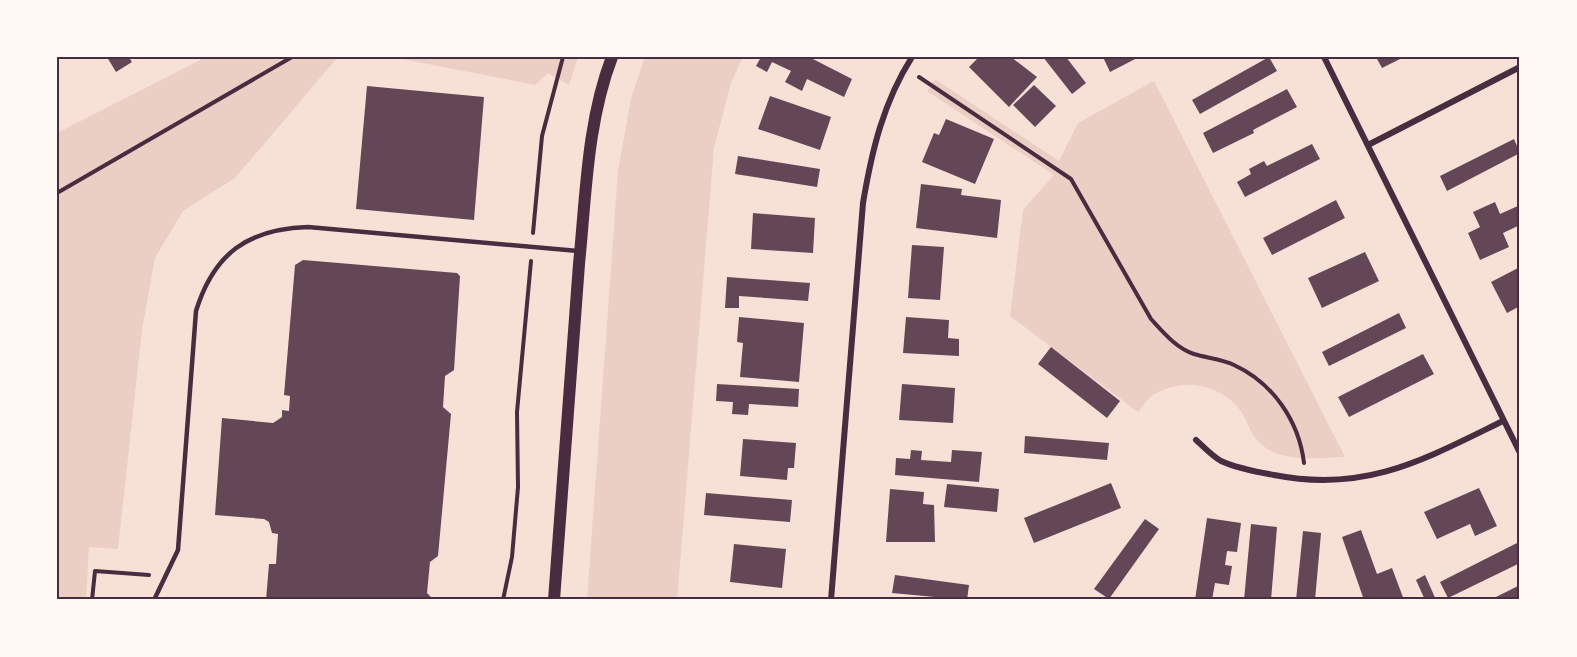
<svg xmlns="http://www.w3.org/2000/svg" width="1577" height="657" font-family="'Libre Baskerville',serif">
	<rect width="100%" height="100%" fill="#f7e1d7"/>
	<g fill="#ebcfc5">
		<path d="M206 57H338L235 178 183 211 155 258 142 330 118 549 89 547 86 600H57V133Z"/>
		<path d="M392 57H578L569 85 548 73 535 85Z"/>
		<path d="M645 57H743L731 83 714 148 677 600H587L618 171 631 98Z"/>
		<path d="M935 79 1059 161 1078 123 1154 81 1345 457C1320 458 1281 463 1261 444 1249 434 1247 417 1237 406 1216 383 1180 378 1153 395 1147 399 1143 407 1138 412L1010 316 1023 210 1054 175 927 91Z"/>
	</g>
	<g fill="#644757">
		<path d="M107 57H134L130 59 132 62 116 72Z"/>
		<path d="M761 57H809L852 79 844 97 807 79 802 91 785 82 791 71 772 62 767 72 756 66Z"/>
		<path d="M979 57H1011L1037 77 1009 107 969 67Z"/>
		<path d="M1043 57H1066L1086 83 1072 94Z"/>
		<path d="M1103 57H1139L1110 72Z"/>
		<path d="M1269 57 1277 71 1200 114 1192 100Z"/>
		<path d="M1376 57H1404L1382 68Z"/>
		<path d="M1034 85 1056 106 1035 127 1013 105Z"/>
		<path d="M367 86 484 97 474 220 356 209Z"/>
		<path d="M1287 89 1297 107 1253 130 1254 133 1213 153 1203 133Z"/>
		<path d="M770 96 831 117 820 150 758 129Z"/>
		<path d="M946 119 994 139 975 184 922 162 934 133 939 135Z"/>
		<path d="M1514 139 1520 153 1447 191 1440 176Z"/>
		<path d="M1312 144 1320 159 1245 197 1237 182 1251 174 1249 169 1264 161 1267 166Z"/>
		<path d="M738 156 820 169 817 187 735 174Z"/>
		<path d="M921 184 962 189 961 195 1001 200 997 238 916 228Z"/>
		<path d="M1336 200 1345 218 1272 255 1263 238Z"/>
		<path d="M1495 202 1500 214 1520 205V225L1503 233 1509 247 1480 260 1468 233 1480 227 1473 212Z"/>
		<path d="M753 213 815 218 813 253 751 249Z"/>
		<path d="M912 245 944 247 940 300 908 298Z"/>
		<path d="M1365 252 1379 281 1322 308 1308 278Z"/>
		<path d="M303 260 457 273 460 276 454 370 445 376 443 407 451 414 438 556 430 562 427 593 434 600H266L269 564H276L278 534 272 533 269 522 264 519 215 515 222 418 273 423 282 417V410L289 411 290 396 284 395 295 265Z"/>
		<path d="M1520 267V306L1507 313 1491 282Z"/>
		<path d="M727 277 810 283 808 301 739 296V308H725Z"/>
		<path d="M1399 313 1406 328 1329 366 1322 352Z"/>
		<path d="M739 317 804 323 799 382 740 377 743 343 737 342Z"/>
		<path d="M906 317 949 320 948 338 959 339V356L903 353Z"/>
		<path d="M1051 347 1120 401 1107 418 1038 364Z"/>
		<path d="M1423 354 1434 374 1349 417 1338 397Z"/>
		<path d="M717 384 799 389 798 407 749 404 748 415 732 414 733 402 716 401Z"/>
		<path d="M902 384 955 388 953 423 899 420Z"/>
		<path d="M1025 436 1109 443 1107 460 1024 453Z"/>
		<path d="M743 439 796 443 794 468H788L787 480 740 476Z"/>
		<path d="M911 450 922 451 921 460 951 462 952 450 982 452 979 482 895 475 896 458 910 459Z"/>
		<path d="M1111 483 1121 508 1034 543 1024 518Z"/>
		<path d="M947 484 999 489 997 512 944 507Z"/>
		<path d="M1479 488 1497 526 1475 536 1470 524 1437 539 1424 512Z"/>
		<path d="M890 489 924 492 923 504 934 505 935 542H886Z"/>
		<path d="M706 493 792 500 790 522 704 515Z"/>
		<path d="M1207 518 1241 523 1237 552 1227 551 1225 565 1232 566 1229 585 1215 583 1212 600H1195Z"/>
		<path d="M1145 519 1159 529 1109 599 1094 589Z"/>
		<path d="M1251 524 1277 527 1271 600H1244Z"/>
		<path d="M1361 530 1377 574 1392 568 1404 600H1364L1342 537Z"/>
		<path d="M1303 531 1321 533 1315 600H1296Z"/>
		<path d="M1517 543 1520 563 1448 598 1440 582Z"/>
		<path d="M734 544 786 549 782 588 730 582Z"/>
		<path d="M895 575 969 585 967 600 892 593Z"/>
		<path d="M1425 575 1436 600H1425L1416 580Z"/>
		<path d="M1520 585V600H1490Z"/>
	</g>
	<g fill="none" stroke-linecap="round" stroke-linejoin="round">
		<g stroke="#4a2c40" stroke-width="4">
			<path d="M919 77 1071 179 1151 319C1163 332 1176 348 1194 354 1207 358 1222 359 1234 365 1273 383 1299 421 1304 463"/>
			<path d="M57 193 292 57"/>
			<path d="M533 233 542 136 563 57"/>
			<path d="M92 600 95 571 149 575"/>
			<path d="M503 600 512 557 518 487 517 412 531 261"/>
		</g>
		<path stroke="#4a2c40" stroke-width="4.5" d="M154 600 178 550 196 311C214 253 248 229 308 227L578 251"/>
		<g stroke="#4a2c40" stroke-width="6">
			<path d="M1324 57 1520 453"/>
			<path d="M1368 145 1520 67"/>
			<path d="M1196 440C1204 447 1212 456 1221 461 1236 468 1257 472 1274 475 1366 493 1423 460 1503 421"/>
			<path d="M831 600 863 203C872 150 883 103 912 57"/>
		</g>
		<path stroke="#4a2c40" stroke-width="12" d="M554 600C562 488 570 376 579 264 586 195 587 122 612 57"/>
	</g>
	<rect width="1577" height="657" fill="none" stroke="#fffaf5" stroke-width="117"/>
	<rect x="58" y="58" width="1460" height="540" fill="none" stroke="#4a2c40" stroke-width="2"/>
</svg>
